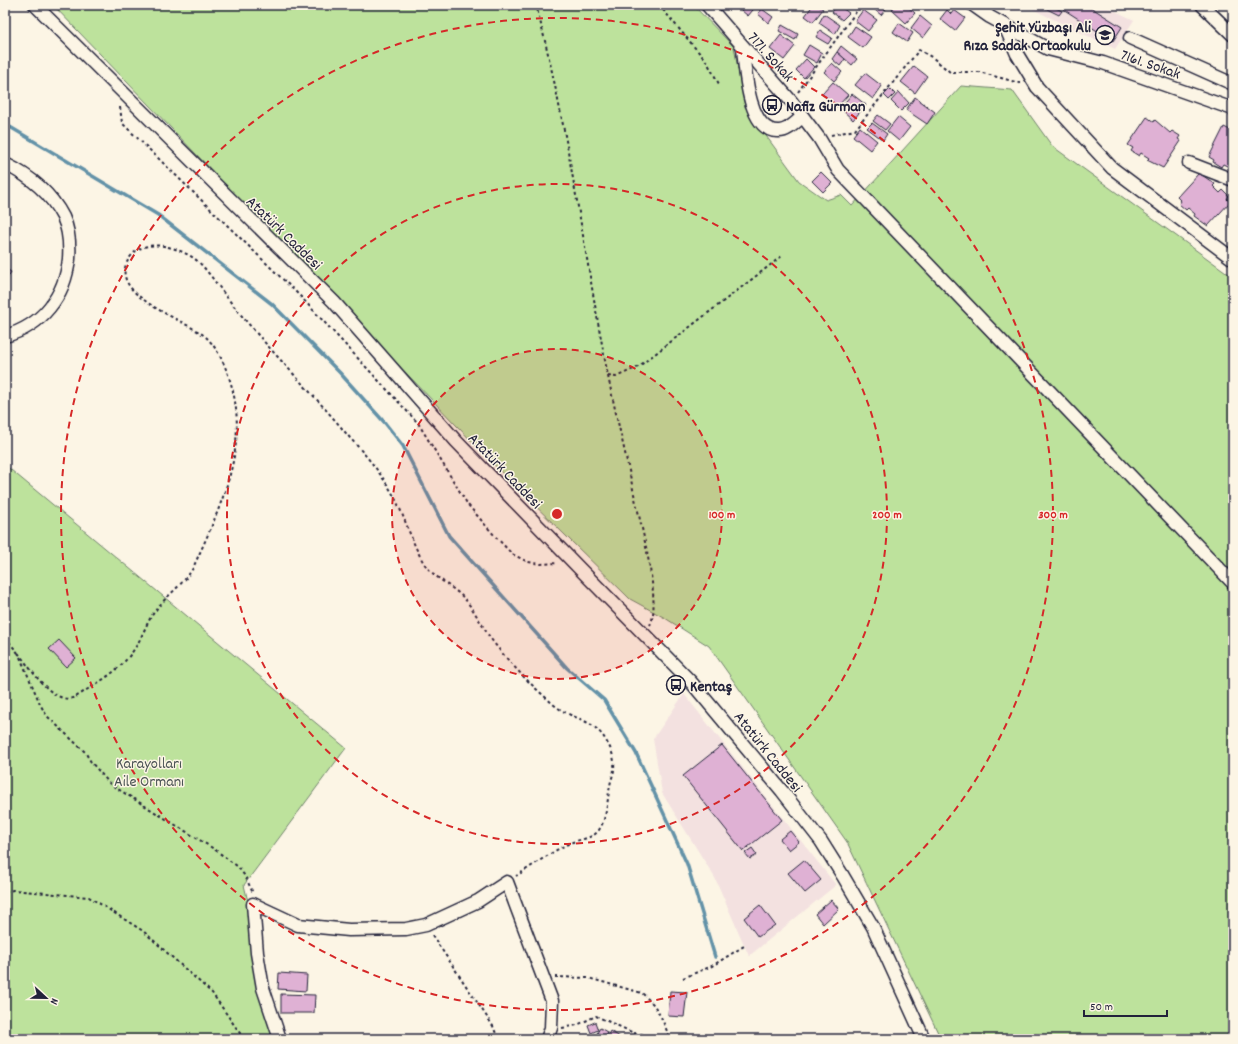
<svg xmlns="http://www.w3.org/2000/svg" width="1238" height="1044" font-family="Dekko,sans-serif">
	<rect width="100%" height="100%" fill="#fcf5e5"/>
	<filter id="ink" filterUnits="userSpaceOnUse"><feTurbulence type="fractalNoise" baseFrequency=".025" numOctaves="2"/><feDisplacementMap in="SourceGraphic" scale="8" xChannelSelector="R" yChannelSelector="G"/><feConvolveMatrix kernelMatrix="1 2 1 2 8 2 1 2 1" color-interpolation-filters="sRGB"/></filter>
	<g filter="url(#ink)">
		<g fill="#f3e1e0">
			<path d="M1030 5H1103L1134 20 1115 49 1028 7Z"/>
			<path d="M684 694 836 885 749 956 715 878 662 793 653 739Z"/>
		</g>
		<g fill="#bde29c" stroke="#70826c">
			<path d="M53 5H693L734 47 745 107 799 181 826 200 841 195 852 206 961 86 1012 90 1052 146 1233 277V1039H941L847 842 709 646 665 618 630 599 504 475Z"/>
			<path d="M5 465 346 748 244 885 281 1039H5Z"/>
		</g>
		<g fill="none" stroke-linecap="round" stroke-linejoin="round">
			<path stroke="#6492a8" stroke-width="3.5" d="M5 124 158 215 272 304 340 373 385 423 403 446 449 536 567 668 604 700 636 753 687 864 715 957"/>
		</g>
		<g fill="#dfb1d4" stroke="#22223b">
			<path d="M735 5H757L748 16Z"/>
			<path d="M813 5H817L823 9 813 22 805 16Z"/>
			<path d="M838 5 849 13 842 20 832 12Z"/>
			<path d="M869 5H889L881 15Z"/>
			<path d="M896 5H906L915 13 906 23 892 10Z"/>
			<path d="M1039 5H1050L1062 11 1059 15Z"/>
			<path d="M1065 5H1087L1122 27 1113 41 1063 9Z"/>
			<path d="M762 9 773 17 769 23 758 14Z"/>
			<path d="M863 10 877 20 868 31 855 21Z"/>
			<path d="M947 10 951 14 954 10 965 18 955 31 940 19Z"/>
			<path d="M824 14 840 25 835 34 819 23Z"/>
			<path d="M920 16 932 26 923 38 911 28Z"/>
			<path d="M899 23 913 33 907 42 893 32Z"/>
			<path d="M782 25 798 34 795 40 779 31Z"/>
			<path d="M855 26 871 37 863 48 848 37Z"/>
			<path d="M820 30 832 38 828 44 816 37Z"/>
			<path d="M781 35 795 46 784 60 770 49Z"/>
			<path d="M809 45 822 53 817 63 803 55Z"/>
			<path d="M841 46 857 59 852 65 837 52Z"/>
			<path d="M837 52 845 59 840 66 832 59Z"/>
			<path d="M806 59 814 67 804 78 796 70Z"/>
			<path d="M832 63 842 72 834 81 824 72Z"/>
			<path d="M914 66 927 76 915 93 901 82Z"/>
			<path d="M865 73 882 86 873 99 855 85Z"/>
			<path d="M833 82 848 95 837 107 822 94Z"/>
			<path d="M890 89 895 94 889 100 884 95Z"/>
			<path d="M899 92 909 103 901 111 891 101Z"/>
			<path d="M852 94 866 105 853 120 840 108Z"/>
			<path d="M915 97 935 112 927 124 906 110Z"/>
			<path d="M878 115 890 124 885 130 873 121Z"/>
			<path d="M898 117 910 127 899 141 887 131Z"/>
			<path d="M1147 117 1154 122 1155 120 1170 133 1172 131 1180 136 1178 139 1181 141 1163 168 1147 160 1149 158 1141 153 1139 156 1131 151 1133 148 1128 145Z"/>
			<path d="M872 123 887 134 883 140 867 128Z"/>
			<path d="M860 127 877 141 870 150 853 136Z"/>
			<path d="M1224 127 1232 131 1233 129V171L1230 170 1231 168 1223 164 1221 167 1213 162 1214 160 1209 157Z"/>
			<path d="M821 172 832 183 823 192 812 181Z"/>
			<path d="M1199 173 1215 184 1213 186 1220 193 1223 190 1229 196 1227 199 1230 202 1208 226 1194 216 1195 214 1188 208 1186 210 1179 204 1181 201 1177 197Z"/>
			<path d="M5 268 11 272 5 282Z"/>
			<path d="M59 640 76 658 66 667 49 649Z"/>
			<path d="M722 745 782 820 743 851 683 776Z"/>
			<path d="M790 831 799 842 789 850 780 839Z"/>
			<path d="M752 848 757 855 750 859 745 853Z"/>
			<path d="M804 860 821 880 805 893 788 873Z"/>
			<path d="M831 900 839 909 823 924 815 914Z"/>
			<path d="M760 905 775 925 758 937 744 918Z"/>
			<path d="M279 973 307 975 306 991 278 989Z"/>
			<path d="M670 991 687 992 684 1017 668 1016Z"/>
			<path d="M281 994 315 995 314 1013H281Z"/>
			<path d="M595 1022 598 1030 591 1033 588 1025Z"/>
			<path d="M600 1028 607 1032 605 1037 597 1033Z"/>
			<path d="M610 1031 620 1037 619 1039H606Z"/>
		</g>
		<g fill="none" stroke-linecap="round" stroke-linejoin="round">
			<defs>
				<g id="minor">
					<path d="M35 5 334 302 456 441 580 569 691 682 782 791 821 841 843 876 873 927 924 1039"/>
					<path d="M707 5 791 101 819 138 838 170 1233 583"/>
					<path d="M973 5 990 17 1048 49 1103 63 1233 109"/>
					<path d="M1202 5 1233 35"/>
					<path d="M1004 24 1017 54 1037 87 1112 168 1233 259"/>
					<path d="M1130 38 1233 84"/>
					<path d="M743 48C745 69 748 133 779 131 788 131 796 122 802 117"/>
					<path d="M1189 163 1233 180"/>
					<path d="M5 164C30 176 50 192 63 217 69 230 70 245 69 259 65 296 42 326 5 336"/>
					<path d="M280 1039 263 988 257 953 253 904 298 925 349 930 406 929 426 925 478 901 507 882 552 1001 551 1028 547 1039"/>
				</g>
			</defs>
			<use href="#minor" stroke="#22223b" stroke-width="15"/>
			<g stroke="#22223b" stroke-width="2" stroke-dasharray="3 3" stroke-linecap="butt">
				<path d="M536 5C568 127 584 252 608 376 616 416 626 455 634 494 640 521 662 603 650 625"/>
				<path d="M659 5 707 62 719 84"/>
				<path d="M798 92 861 5"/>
				<path d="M120 107 122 123 300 296 418 423 468 505 495 536 512 554 528 562 541 564 558 563"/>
				<path d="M831 135 855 130 919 50 933 58 950 72H979L1023 84"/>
				<path d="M608 376 616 377 638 367 782 256"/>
				<path d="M5 637 18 653"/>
				<path d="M18 653C30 667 44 692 63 698 73 701 80 694 88 689 106 678 123 667 135 648 143 636 146 623 155 611 167 595 183 585 193 568 223 501 257 434 222 360 219 354 213 344 208 339 190 320 100 295 131 256 146 237 178 247 195 259 205 267 212 278 220 288 230 302 241 315 252 328 284 365 319 400 350 438 363 452 376 467 386 483 402 506 408 534 421 558 429 575 449 584 463 597 474 609 482 626 491 639 509 663 531 685 553 704 574 722 593 716 608 744 612 751 615 760 614 769 614 773 612 777 611 781 607 797 608 816 599 830 593 839 579 839 570 843 551 852 534 865 516 876"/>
				<path d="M20 657 41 706 47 716 85 752 91 762 110 784 214 849 237 866 245 876 253 893"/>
				<path d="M5 892 13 890 89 897 143 931 212 993 244 1039"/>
				<path d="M432 935 493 1026 498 1039"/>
				<path d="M555 977 588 978 642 993 654 1005 662 1019 669 1036"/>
				<path d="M683 978 712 966 744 946"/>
				<path d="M562 1028 577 1025 596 1016 634 1033 662 1038"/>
			</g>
			<use href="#minor" stroke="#fcf5e5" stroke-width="12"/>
		</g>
	</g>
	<circle cx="557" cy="514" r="165" fill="#d62828" fill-opacity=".12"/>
	<g fill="none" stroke="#d62828" stroke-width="2" stroke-dasharray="7 5">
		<circle cx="557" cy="514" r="165"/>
		<circle cx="557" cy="514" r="330"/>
		<circle cx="557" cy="514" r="496"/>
	</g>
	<defs>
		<symbol id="school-ring" viewBox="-11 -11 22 22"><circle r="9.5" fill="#fcf5e5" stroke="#22223b" stroke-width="1.5"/><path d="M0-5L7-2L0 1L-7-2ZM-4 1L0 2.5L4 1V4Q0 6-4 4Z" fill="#22223b"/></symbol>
		<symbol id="bus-ring" viewBox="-11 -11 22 22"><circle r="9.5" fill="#fcf5e5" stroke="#22223b" stroke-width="1.5"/><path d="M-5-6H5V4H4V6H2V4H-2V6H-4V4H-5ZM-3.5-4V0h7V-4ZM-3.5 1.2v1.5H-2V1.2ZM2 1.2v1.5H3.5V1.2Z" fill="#22223b"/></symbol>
	</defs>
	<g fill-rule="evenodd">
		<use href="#school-ring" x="1094" y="24" width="22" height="22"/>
		<use href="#bus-ring" x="761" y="94" width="22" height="22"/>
		<use href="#bus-ring" x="665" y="674" width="22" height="22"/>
	</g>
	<g text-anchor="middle" stroke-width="3" stroke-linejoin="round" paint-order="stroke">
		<g font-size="16" font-weight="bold" fill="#22223b" stroke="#fcf5e5" text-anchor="start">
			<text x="1091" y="32" text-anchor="end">Şehit Yüzbaşı Ali<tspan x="1091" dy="18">Rıza Sadak Ortaokulu</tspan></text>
			<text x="786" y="111">Nafiz Gürman</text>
			<text x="690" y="691">Kentaş</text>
		</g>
		<g font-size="16" fill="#22223b" stroke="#fcf5e5">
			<text transform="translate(772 56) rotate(48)" y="6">7171. Sokak</text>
			<text transform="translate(1151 63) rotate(19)" y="6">7161. Sokak</text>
			<text transform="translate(285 232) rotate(44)" y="6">Atatürk Caddesi</text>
			<text transform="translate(506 470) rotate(46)" y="6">Atatürk Caddesi</text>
			<text transform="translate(769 751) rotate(51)" y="6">Atatürk Caddesi</text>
		</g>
		<g font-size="16" fill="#495253" stroke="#fcf5e5">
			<text x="149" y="768">Karayolları<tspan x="149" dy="18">Aile Ormanı</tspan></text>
		</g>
	</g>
	<circle cx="557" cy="514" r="6" fill="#d62828" stroke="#fcf5e5" stroke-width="2"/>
	<g font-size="12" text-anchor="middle" font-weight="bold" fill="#d62828" stroke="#fcf5e5" stroke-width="3" stroke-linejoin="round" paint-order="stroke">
		<text x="722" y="518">100 m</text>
		<text x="887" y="518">200 m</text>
		<text x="1053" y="518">300 m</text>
	</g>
	<rect width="1238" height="1044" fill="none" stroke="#fcf5e5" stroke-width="20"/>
	<rect x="10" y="10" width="1218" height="1024" fill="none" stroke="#22223b" stroke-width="1.5" filter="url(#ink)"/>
	<g transform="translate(46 998) rotate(112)" stroke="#fcf5e5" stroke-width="3" paint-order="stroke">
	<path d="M0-3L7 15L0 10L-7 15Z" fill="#22223b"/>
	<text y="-6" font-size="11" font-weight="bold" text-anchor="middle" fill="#22223b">N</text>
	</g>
	<path d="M1084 1010v6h83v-6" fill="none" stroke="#22223b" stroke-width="2"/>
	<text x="1090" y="1010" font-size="12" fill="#22223b" stroke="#fcf5e5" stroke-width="3" paint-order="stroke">50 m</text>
</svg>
